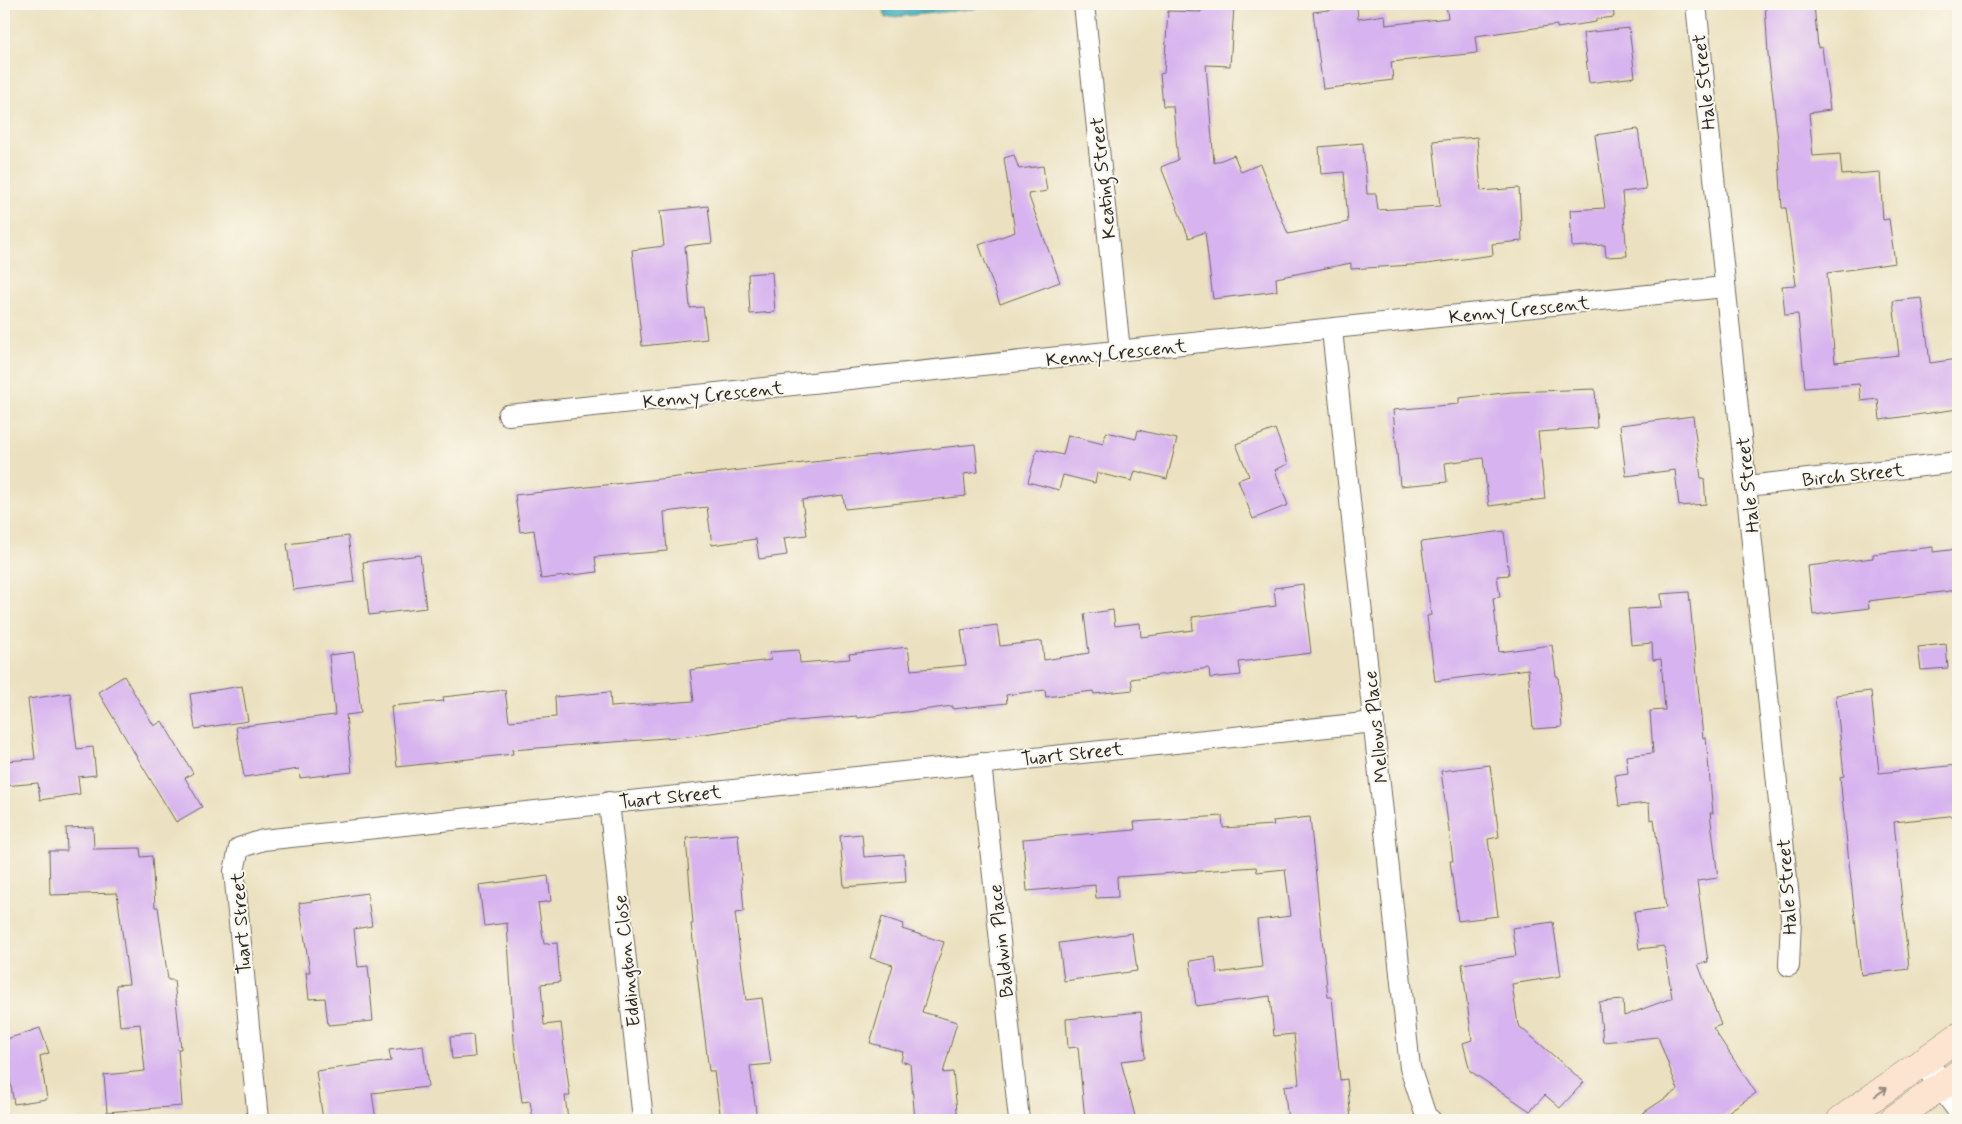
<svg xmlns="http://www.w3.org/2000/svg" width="1962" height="1124" font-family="Mynerve,sans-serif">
	<rect width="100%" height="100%" fill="#fbf7ec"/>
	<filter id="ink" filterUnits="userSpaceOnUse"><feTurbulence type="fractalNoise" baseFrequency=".02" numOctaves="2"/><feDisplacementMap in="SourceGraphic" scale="10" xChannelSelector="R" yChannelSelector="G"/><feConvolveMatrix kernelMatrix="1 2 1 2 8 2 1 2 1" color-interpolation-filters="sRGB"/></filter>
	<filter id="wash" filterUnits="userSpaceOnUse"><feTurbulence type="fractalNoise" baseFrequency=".0096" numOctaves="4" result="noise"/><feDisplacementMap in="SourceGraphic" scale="20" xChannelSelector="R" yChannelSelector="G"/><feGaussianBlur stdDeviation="1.12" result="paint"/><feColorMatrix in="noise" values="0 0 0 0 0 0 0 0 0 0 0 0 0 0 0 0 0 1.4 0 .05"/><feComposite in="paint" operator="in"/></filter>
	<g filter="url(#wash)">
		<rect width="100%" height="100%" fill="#ebe1c0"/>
		<path fill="#3cadb8" stroke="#346c72" d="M883 4H1020L885 18Z"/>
		<g id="blocks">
			<g fill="#d7b3ef">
				<path d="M1201 4 1234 6 1230 66 1206 65 1214 163 1234 155 1241 172 1260 164 1288 234 1348 222 1344 172 1321 174 1319 147 1363 143 1367 194H1376L1378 210 1440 206 1433 141 1477 137 1481 191 1519 188 1522 241 1492 244 1493 255 1426 264 1351 269V263L1276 278 1277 291 1213 299 1205 232 1189 238 1161 167 1178 160 1173 106H1163L1160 74 1164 73 1168 11 1201 12Z"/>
				<path d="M1446 4H1613L1614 17 1596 19V22L1557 28V25L1475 36 1477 53 1391 62 1393 80 1323 89 1313 12 1357 6 1358 19 1385 15 1386 25 1448 18Z"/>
				<path d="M1765 4H1814L1818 48 1822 47 1830 110 1809 113 1813 156 1840 154 1842 175 1880 172 1883 220 1889 219 1895 263 1827 273 1835 362 1899 355 1893 301 1922 298 1930 363 1958 359V409L1880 420 1878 399 1861 401 1859 384 1805 388 1798 314 1785 315 1782 286 1796 285 1786 208H1782L1778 140 1768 54Z"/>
				<path d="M1629 28 1635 77 1589 83 1583 33Z"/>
				<path d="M1638 129 1646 189 1622 192 1627 256 1606 257 1605 245 1572 247 1570 210 1605 208 1595 135Z"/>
				<path d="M1014 155 1019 169 1043 166 1047 191 1028 194 1060 282 1000 304 979 245 1015 232 1004 158Z"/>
				<path d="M708 206 712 243 685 246 690 308 703 307 707 339 642 346 632 250 664 246 660 211Z"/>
				<path d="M772 272 775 312 750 314 748 274Z"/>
				<path d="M1595 389 1597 428 1538 432 1545 499 1489 506 1483 458 1445 463 1447 482 1400 486 1393 410 1459 404V398L1512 392Z"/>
				<path d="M1693 416 1701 478H1704L1706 504 1679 506 1675 470 1626 476 1620 425Z"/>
				<path d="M1275 429 1288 464 1275 470 1288 505 1253 519 1238 480 1249 476 1236 444Z"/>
				<path d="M1138 430 1177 439 1167 479 1135 471 1132 481 1097 473 1095 483 1063 475 1059 490 1028 482 1037 449 1063 455 1068 435 1103 444 1106 432 1136 439Z"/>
				<path d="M975 444 978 472 964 474 966 496 845 509 843 495 802 500 807 535 784 538 787 555 759 559 756 539 712 545 707 507 664 512 667 551 595 557 597 572 541 579 534 530 520 532 515 495Z"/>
				<path d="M1504 531 1509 575 1497 576 1500 597 1493 598 1499 652 1552 645 1556 676H1558L1562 727 1533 729 1528 669 1435 681 1427 616 1431 615 1421 542Z"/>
				<path d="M348 536 354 582 293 590 287 544Z"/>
				<path d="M1933 547V552L1958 549V590L1868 601 1869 608 1813 615 1808 566 1873 558V554Z"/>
				<path d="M420 555 426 608 369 615 363 562Z"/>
				<path d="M1303 584 1311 653 1239 662 1241 675 1210 678 1209 668 1131 679 1133 690 1094 694 1093 691 1046 697 1045 690 1006 695 1007 703 953 709V706L858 718 857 716 759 724 760 726 690 736 512 750 513 754 397 767 391 706 444 701 443 697 505 690 509 721 556 717 555 697 610 692 611 707 694 701 690 670 771 660 770 652 799 650 800 663 850 659 849 654 908 647 911 670 966 665 961 630 997 625 1000 646 1042 641 1044 660 1089 653 1084 614 1113 610 1115 626 1140 623 1141 637 1193 630 1192 617 1276 606 1274 588Z"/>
				<path d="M1689 592 1703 738H1706L1713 813H1710L1718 878 1697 881 1708 962 1698 964 1721 1025 1713 1028 1756 1093 1716 1120H1632L1678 1090 1658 1037 1603 1042 1599 1002 1623 1000 1624 1016 1672 998 1664 946 1639 949 1634 912 1666 908 1654 819 1650 820 1649 803 1619 806 1615 775 1628 773 1626 756 1653 753 1650 711 1665 710 1661 659 1653 660 1652 643 1631 645 1628 609 1662 607 1661 594Z"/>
				<path d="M1946 644 1948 668 1921 670 1918 647Z"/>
				<path d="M354 652 361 713 346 715 352 772 300 778 299 769 244 777 236 727 335 715 329 655Z"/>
				<path d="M124 676 154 726 162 721 193 773 185 778 202 807 176 822 98 692Z"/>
				<path d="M242 686 248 721 195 729 190 694Z"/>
				<path d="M1871 691 1879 773 1958 765V815L1894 822 1909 969 1861 975 1840 777 1844 776 1836 695Z"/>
				<path d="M70 693 77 749 93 747 96 775 78 777 80 794 40 800 38 783 4 786V761L35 759 28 699Z"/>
				<path d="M1490 765 1499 837 1488 839 1498 916 1458 921 1450 861H1453L1441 771Z"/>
				<path d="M1222 816 1223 828 1274 825 1273 821 1310 817 1328 997H1332L1340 1080 1347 1079 1351 1120H1288L1284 1086 1299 1084 1294 1034 1274 1036 1270 996 1196 1006 1190 961 1215 957 1217 973 1262 967 1257 920 1291 916 1285 869 1257 872 1256 867 1117 877 1118 897 1096 898 1095 885 1027 891 1023 839 1135 830 1134 822Z"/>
				<path d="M93 827 94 849 140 848 141 857 152 856 155 907H158L168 980H174L181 1049H178L182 1106 107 1112 104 1075 145 1071 140 1024 120 1026 116 985 129 984 117 893 50 895 49 851H67L66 828Z"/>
				<path d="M738 834 744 912 735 913 746 1000 762 998 771 1064 750 1066 757 1120H721L714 1071H709L691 924H693L686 838Z"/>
				<path d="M862 834 864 857 904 854 906 882 844 887 840 836Z"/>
				<path d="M548 876 551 901 538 903 544 944 557 943 560 982 541 984 544 1025 561 1023 570 1096H565L568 1120H533L530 1101 522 1102 514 1041 507 923 484 926 479 885Z"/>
				<path d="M367 893 372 926 354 929 358 967 368 966 373 1021 328 1025 325 998 309 999 306 972H310L299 903Z"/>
				<path d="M882 917 904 924 902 929 944 942 922 1012 957 1022 943 1073 953 1072 958 1120H915L910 1064 901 1061 903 1052 870 1043 893 965 870 958Z"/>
				<path d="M1553 922 1561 976 1512 984 1518 1025 1584 1082 1560 1108 1545 1095 1530 1111 1470 1071 1463 1043 1472 1040 1462 964 1516 956 1512 928Z"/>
				<path d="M1132 933 1137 971 1064 981 1059 943Z"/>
				<path d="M1141 1012 1145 1058 1121 1061 1136 1120H1085L1078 1047 1068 1048 1066 1019Z"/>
				<path d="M40 1028 49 1053 40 1056 47 1099 14 1104 8 1067 4 1068V1040Z"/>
				<path d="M473 1035 475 1057 452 1059 450 1037Z"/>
				<path d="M423 1046 428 1087 372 1093 376 1120H323L316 1071 391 1061 389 1050Z"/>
			</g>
		</g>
	</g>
	<g filter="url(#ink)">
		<use href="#blocks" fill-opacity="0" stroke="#6e6b5f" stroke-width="1"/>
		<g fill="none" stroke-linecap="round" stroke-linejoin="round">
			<defs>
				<g id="minor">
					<path d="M1084 4 1120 351"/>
					<path d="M1696 4 1791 918 1789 966"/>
					<path d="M1332 330 1410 1068 1426 1116 1431 1120"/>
					<path d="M508 415 1724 287"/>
					<path d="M1747 486 1958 462"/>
					<path d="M981 763 1019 1120"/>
					<path d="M609 802 643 1120"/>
					<path d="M258 1120 234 871 239 848 263 840 1374 722"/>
				</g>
				<path id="tertiary" d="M1924 1061 1958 1107"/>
				<g id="secondary">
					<path d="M1841 1120 1958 1037"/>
					<path d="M1893 1120 1958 1074"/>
				</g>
			</defs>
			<use href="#minor" stroke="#6e6b5f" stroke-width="22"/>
			<use href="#tertiary" stroke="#6e6b5f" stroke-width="27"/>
			<use href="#secondary" stroke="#6e6b5f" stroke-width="29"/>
			<use href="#minor" stroke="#fff" stroke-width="20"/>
			<use href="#tertiary" stroke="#fff" stroke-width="25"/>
			<use href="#secondary" stroke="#fde4d0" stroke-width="28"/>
		</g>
		<defs><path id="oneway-shaft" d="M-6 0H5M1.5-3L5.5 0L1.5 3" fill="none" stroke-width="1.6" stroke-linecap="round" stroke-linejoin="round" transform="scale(1.25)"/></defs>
		<use stroke="#94887e" href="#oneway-shaft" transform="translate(1881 1092) rotate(-35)"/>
	</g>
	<g text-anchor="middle" stroke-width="4" stroke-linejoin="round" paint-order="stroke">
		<g font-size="19" fill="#2b2b2b" stroke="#fbf7ec">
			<text transform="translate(1703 82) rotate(-96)" y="7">Hale Street</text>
			<text transform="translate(1102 178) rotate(-96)" y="7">Keating Street</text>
			<text transform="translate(1519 309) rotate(-6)" y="7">Kenny Crescent</text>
			<text transform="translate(1116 352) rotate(-6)" y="7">Kenny Crescent</text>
			<text transform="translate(713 394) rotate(-6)" y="7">Kenny Crescent</text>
			<text transform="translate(1853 474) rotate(-6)" y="7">Birch Street</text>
			<text transform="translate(1747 485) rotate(-96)" y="7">Hale Street</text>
			<text transform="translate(1375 727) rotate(-96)" y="7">Mellows Place</text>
			<text transform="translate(1072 753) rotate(-6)" y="7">Tuart Street</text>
			<text transform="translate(670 796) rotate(-6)" y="7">Tuart Street</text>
			<text transform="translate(1786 887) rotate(-94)" y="7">Hale Street</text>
			<text transform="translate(240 923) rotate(-94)" y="7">Tuart Street</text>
			<text transform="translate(1000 941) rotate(-96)" y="7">Baldwin Place</text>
			<text transform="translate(626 961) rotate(-96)" y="7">Eddington Close</text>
		</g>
	</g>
	<rect width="1962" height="1124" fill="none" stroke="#fbf7ec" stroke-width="20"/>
</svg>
